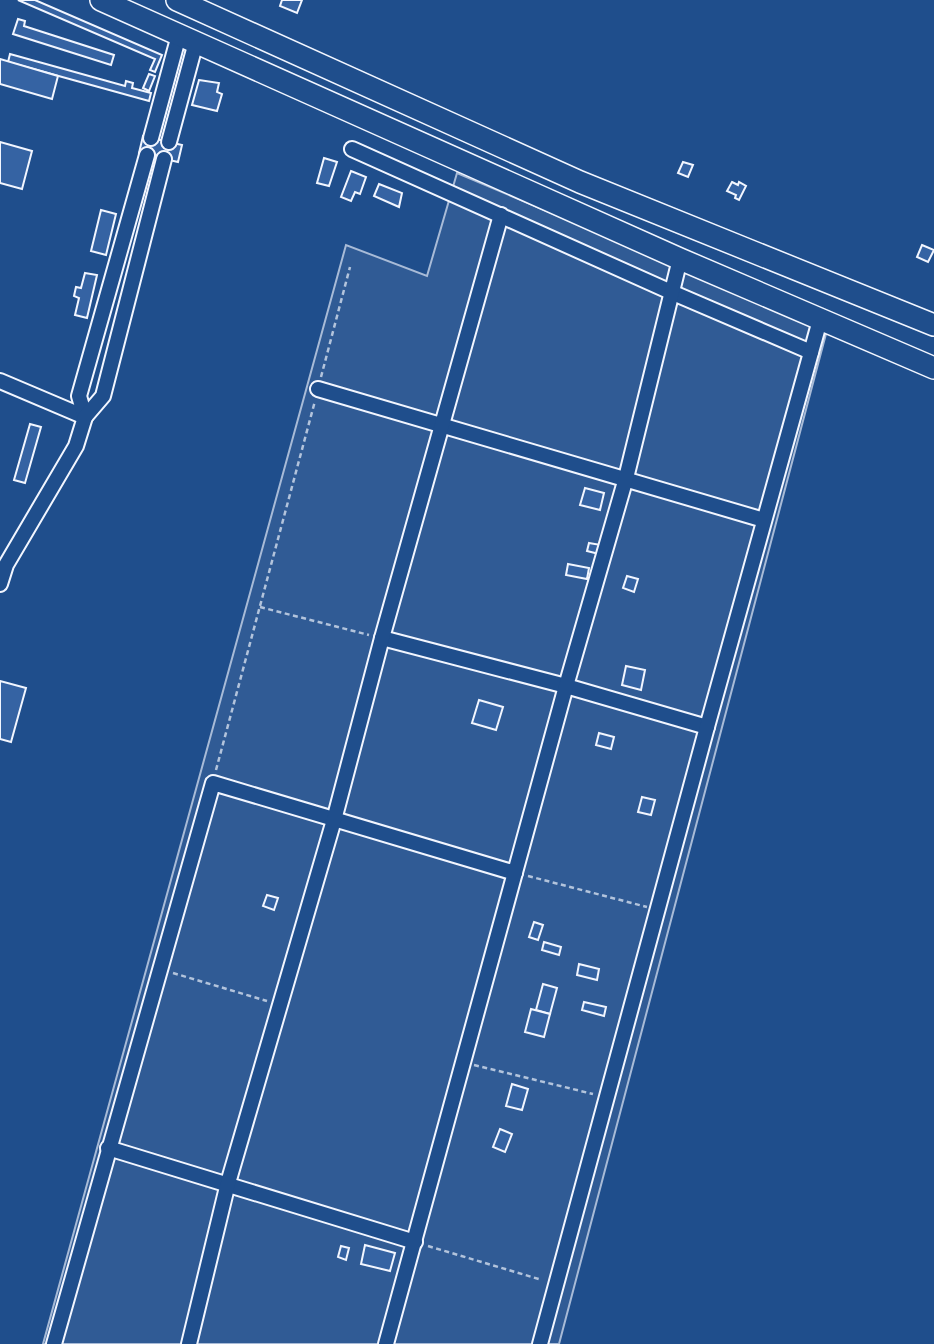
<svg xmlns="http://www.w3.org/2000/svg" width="934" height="1344" font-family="Rubik,sans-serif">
	<rect width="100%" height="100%" fill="#1f4e8c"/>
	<path fill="#305b95" stroke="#a8bbd7" stroke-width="2" d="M457 173 827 330 559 1344H43L346 245 427 276Z"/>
	<g fill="#3563a3" stroke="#f2f6ff" stroke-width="2">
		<path d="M18 0H35L162 55 155 72 150 70 155 59Z"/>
		<path d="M282 0H302L297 13 280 6Z"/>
		<path d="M18 19 25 21 24 26 114 55 111 65 13 34Z"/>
		<path d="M10 54 125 86 126 81 133 83 132 88 151 93 149 101 8 62Z"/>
		<path d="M0 59 58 76 52 99 0 84Z"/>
		<path d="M149 74 155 76 149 91 143 88Z"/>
		<path d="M199 80 219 83 217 92 222 94 217 111 192 105Z"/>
		<path d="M143 136 182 145 178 162 139 153Z"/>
		<path d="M0 142 32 151 22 189 0 183Z"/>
		<path d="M324 158 337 162 329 186 317 183Z"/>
		<path d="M683 162 693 165 688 177 678 173Z"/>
		<path d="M351 171 366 177 360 194 355 192 351 201 341 197Z"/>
		<path d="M732 182 738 185 739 182 746 186 739 200 735 198 736 195 727 191Z"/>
		<path d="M379 184 402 193 399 207 374 196Z"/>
		<path d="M101 210 116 214 106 255 91 251Z"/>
		<path d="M922 245 934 250 928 262 917 257Z"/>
		<path d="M85 273 97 275 87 318 75 315 79 298 74 296 76 287 81 288Z"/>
		<path d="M30 424 41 427 25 483 14 480Z"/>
		<path d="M585 488 604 493 600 510 580 505Z"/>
		<path d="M589 543 601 545 599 554 587 551Z"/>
		<path d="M568 564 589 568 587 579 566 575Z"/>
		<path d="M627 576 638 579 634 592 623 588Z"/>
		<path d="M626 666 645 670 641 690 622 685Z"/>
		<path d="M0 681 26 688 11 742 0 739Z"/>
		<path d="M479 700 503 707 496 730 472 723Z"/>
		<path d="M599 733 614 737 611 749 596 745Z"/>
		<path d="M642 797 655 800 651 815 638 812Z"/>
		<path d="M267 895 278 898 274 910 263 906Z"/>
		<path d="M534 922 543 925 538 940 529 937Z"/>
		<path d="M544 942 561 947 559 955 542 950Z"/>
		<path d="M579 964 599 969 597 980 577 975Z"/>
		<path d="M543 984 557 988 550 1014 536 1010Z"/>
		<path d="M584 1002 606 1007 604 1016 582 1010Z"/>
		<path d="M531 1009 550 1014 544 1037 525 1032Z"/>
		<path d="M512 1084 528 1089 522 1110 506 1106Z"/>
		<path d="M500 1129 512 1134 505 1152 493 1147Z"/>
		<path d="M365 1245 395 1253 390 1271 361 1264Z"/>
		<path d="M341 1246 349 1248 346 1260 338 1257Z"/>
	</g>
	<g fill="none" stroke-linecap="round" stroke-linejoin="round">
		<defs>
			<g id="minor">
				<path d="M151 138 179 35"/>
				<path d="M169 142 196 42"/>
				<path d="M352 149 671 292 811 352"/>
				<path d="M0 381 85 417"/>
				<path d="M318 389 764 520"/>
				<path d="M85 417 79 396 147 155"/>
				<path d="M0 584 6 565 76 446 85 417 103 396 164 159"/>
				<path d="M382 638 566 686 707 727"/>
				<path d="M108 1148 415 1242"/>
				<path d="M54 1344 213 783 515 873"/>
				<path d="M189 1344 228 1183 334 820 382 638 501 215"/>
				<path d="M386 1344 566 686 626 478 680 259"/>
				<path d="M540 1344 707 727 820 320"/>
			</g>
			<g id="highway">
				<path d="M101 0 680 259 934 368"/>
				<path d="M177 0 580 182 934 325"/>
			</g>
		</defs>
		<use href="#minor" stroke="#f2f6ff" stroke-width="18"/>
		<use href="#highway" stroke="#f2f6ff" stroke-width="24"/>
		<g stroke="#b3c4dc" stroke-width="2.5" stroke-dasharray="5 3.5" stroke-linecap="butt">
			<path d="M321 377 350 267"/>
			<path d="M260 607 369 635"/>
			<path d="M216 770 315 401"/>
			<path d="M528 876 647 907"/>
			<path d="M173 973 267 1001"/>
			<path d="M474 1065 593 1094"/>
			<path d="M428 1246 542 1280"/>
		</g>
		<use href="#minor" stroke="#1f4e8c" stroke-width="14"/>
		<use href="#highway" stroke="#1f4e8c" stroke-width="21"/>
	</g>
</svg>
